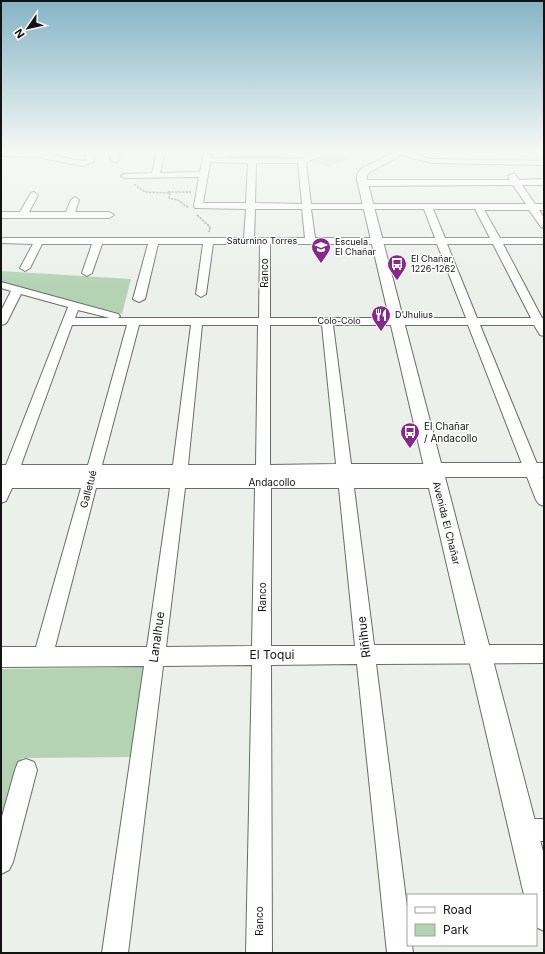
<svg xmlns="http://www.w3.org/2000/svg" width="545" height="954" font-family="Inter,sans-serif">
	<rect width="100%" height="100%" fill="#ebf0eb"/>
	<g fill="#b3d3b3">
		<path d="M227 153H276L291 158 290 159 227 158Z"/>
		<path d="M330 153H344L352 155 330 167 314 161Z"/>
		<path d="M1 271 131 279 122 314 1 282Z"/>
		<path d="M147 667 134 757 22 758 1 835V669Z"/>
	</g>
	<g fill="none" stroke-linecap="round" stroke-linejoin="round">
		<defs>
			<g id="minor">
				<path d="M1 153 43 154 82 161 86 160 85 153H93L94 161 83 166 43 158 1 156Z"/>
				<path d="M112 153H120L117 162H114L110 160Z"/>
				<path d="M157 153H165L160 173 200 172 204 153H212L211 158 301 159 314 153H324L323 155 306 162 311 204H526L513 185 362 186 358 183 362 180H510L508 176 512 174H515L519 180 544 179V185H522L535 204H544V210H539L544 218V228L541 227 529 210H484L500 238H544V244H503L542 318H544V336L540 335 534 325H480L544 481V506L539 504 536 500 468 325H333L351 464H434L439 466 441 470 439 474 434 476H352H436L441 478 444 482 441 486 436 488H354L374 645H544V663L376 664 408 915V945H412L413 953H387L357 664 271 665 272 953H246L252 665 163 666 128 953H102L144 666 1 667V647H36L81 488H12L6 501 1 503V465H6L68 307 21 294 7 322 5 324 1 325V311L11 291 1 288V282L118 314 120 316 118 318H259L260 244H213L206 294 201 297 196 294 203 244H158L145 299 139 302 133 299 148 244H102L92 273 87 276 82 273 92 244H42L30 268 25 271 20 268 33 244 1 243V239L4 238H244L246 209 195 208 194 206 199 177 125 178 121 176 125 174 152 173ZM210 162 248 163 246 203H203ZM256 163H298L302 204 255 203ZM255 209H302L305 238H254ZM311 209H424L435 238H315ZM433 209H475L490 238H445ZM270 244H437L466 318H270ZM447 244H493L531 318H477ZM78 310 110 318H75ZM72 325H127L88 465H21ZM139 325H191L173 465H102ZM202 325H258L256 465H188ZM270 325H322L336 464 270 465ZM96 488H170L147 647H55ZM185 488H255L252 646 166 647ZM271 488H339L355 646H271Z"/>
				<path d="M400 153H411L432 159 544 161V165L432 163 401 155Z"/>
				<path d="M34 192 38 195 29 212H66L71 200 75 197 79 200 75 212H109L114 215 109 218H1V212H20L31 193Z"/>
				<path d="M26 759 34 762 37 770 13 862 9 870 1 874V820L15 770 18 762Z"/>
				<path d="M523 819H544V841H523L515 838 512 830 515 822Z"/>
			</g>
			<path id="tertiary" d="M393 153H405L370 172 367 175V180L441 463H544V477H445L544 855V931L536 927V895H524L357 180V174L362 168Z"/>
		</defs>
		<use href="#minor" stroke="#696d69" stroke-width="2"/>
		<use href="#tertiary" stroke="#696d69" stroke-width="2"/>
		<g stroke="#818481" stroke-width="1.5" stroke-dasharray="2.5 1" stroke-linecap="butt">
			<path d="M134 184 145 192 170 193 169 198 178 200 189 208"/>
			<path d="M168 192H191"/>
			<path d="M197 215 210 227 209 232"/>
		</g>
		<use href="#minor" fill="#fff" fill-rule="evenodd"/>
		<use href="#tertiary" fill="#fff" fill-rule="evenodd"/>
	</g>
	<linearGradient id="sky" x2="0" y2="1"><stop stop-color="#85b4c5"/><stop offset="0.53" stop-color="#f6f8f6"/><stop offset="1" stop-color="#f6f8f6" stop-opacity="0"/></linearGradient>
	<rect width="545" height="286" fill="url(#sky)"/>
	<defs>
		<symbol id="school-pin" viewBox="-11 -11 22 30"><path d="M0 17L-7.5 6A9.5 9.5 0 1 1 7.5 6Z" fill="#892790" stroke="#fff"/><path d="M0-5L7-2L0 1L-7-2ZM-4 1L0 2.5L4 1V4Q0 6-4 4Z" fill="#fff"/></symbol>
		<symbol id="bus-pin" viewBox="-11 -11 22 30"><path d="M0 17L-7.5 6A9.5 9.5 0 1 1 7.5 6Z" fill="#892790" stroke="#fff"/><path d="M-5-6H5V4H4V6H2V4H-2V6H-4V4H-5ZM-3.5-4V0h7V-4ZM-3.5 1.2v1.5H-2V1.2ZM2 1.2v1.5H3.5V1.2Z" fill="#fff"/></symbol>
		<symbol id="restaurant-pin" viewBox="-11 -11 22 30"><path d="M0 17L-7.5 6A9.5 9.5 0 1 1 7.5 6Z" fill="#892790" stroke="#fff"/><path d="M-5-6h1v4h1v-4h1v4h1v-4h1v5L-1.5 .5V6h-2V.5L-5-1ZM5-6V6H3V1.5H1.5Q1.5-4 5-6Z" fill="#fff"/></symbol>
	</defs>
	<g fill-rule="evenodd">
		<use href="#school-pin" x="310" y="236" width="22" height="30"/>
		<use href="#bus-pin" x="386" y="253" width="22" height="30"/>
		<use href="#restaurant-pin" x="370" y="304" width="22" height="30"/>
		<use href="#bus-pin" x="399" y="421" width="22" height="30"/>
	</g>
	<g text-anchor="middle" stroke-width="3" stroke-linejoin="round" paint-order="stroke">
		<g font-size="9" fill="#121312" stroke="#fff">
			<text x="262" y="244">Saturnino Torres</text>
			<text x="339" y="324">Colo-Colo</text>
		</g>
		<g font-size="9" fill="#121312" stroke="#fff" text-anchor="start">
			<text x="335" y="245">Escuela<tspan x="335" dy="10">El Chañar</tspan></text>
			<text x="411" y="262">El Chañar,<tspan x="411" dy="10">1226-1262</tspan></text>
			<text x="395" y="318">D'Jhulius</text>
		</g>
		<g font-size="10" fill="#121312" stroke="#fff">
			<text transform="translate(264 273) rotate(-90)" y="4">Ranco</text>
			<text x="272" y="486">Andacollo</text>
			<text transform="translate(88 489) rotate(-75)" y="4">Galletué</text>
			<text transform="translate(447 523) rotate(76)" y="4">Avenida El Chañar</text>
			<text transform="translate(262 597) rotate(-90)" y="4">Ranco</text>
			<text transform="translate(259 921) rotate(-90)" y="4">Ranco</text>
		</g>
		<g font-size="10" fill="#121312" stroke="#fff" text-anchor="start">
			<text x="424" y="430">El Chañar<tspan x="424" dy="12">/ Andacollo</tspan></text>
		</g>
		<g font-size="12" fill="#121312" stroke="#fff">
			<text transform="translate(157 637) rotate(-82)" y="4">Lanalhue</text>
			<text transform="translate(364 637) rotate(-97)" y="4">Riñihue</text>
			<text x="272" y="659">El Toqui</text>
		</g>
	</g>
	<rect width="545" height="954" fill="none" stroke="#121312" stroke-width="4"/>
	<rect x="407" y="894" width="130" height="52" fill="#ffffff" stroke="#a0a1a0"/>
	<rect x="415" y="907" width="20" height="6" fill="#ffffff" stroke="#a0a1a0"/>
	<text x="443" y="914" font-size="12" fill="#121312">Road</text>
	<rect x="415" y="924" width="20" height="12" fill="#b3d3b3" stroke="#a0a1a0"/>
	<text x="443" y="934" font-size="12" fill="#121312">Park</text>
	<g transform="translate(28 28) rotate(236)" stroke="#ffffff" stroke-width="3" paint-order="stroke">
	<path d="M0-3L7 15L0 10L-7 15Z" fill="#121312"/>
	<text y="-6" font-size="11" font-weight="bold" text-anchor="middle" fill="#121312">N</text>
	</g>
</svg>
